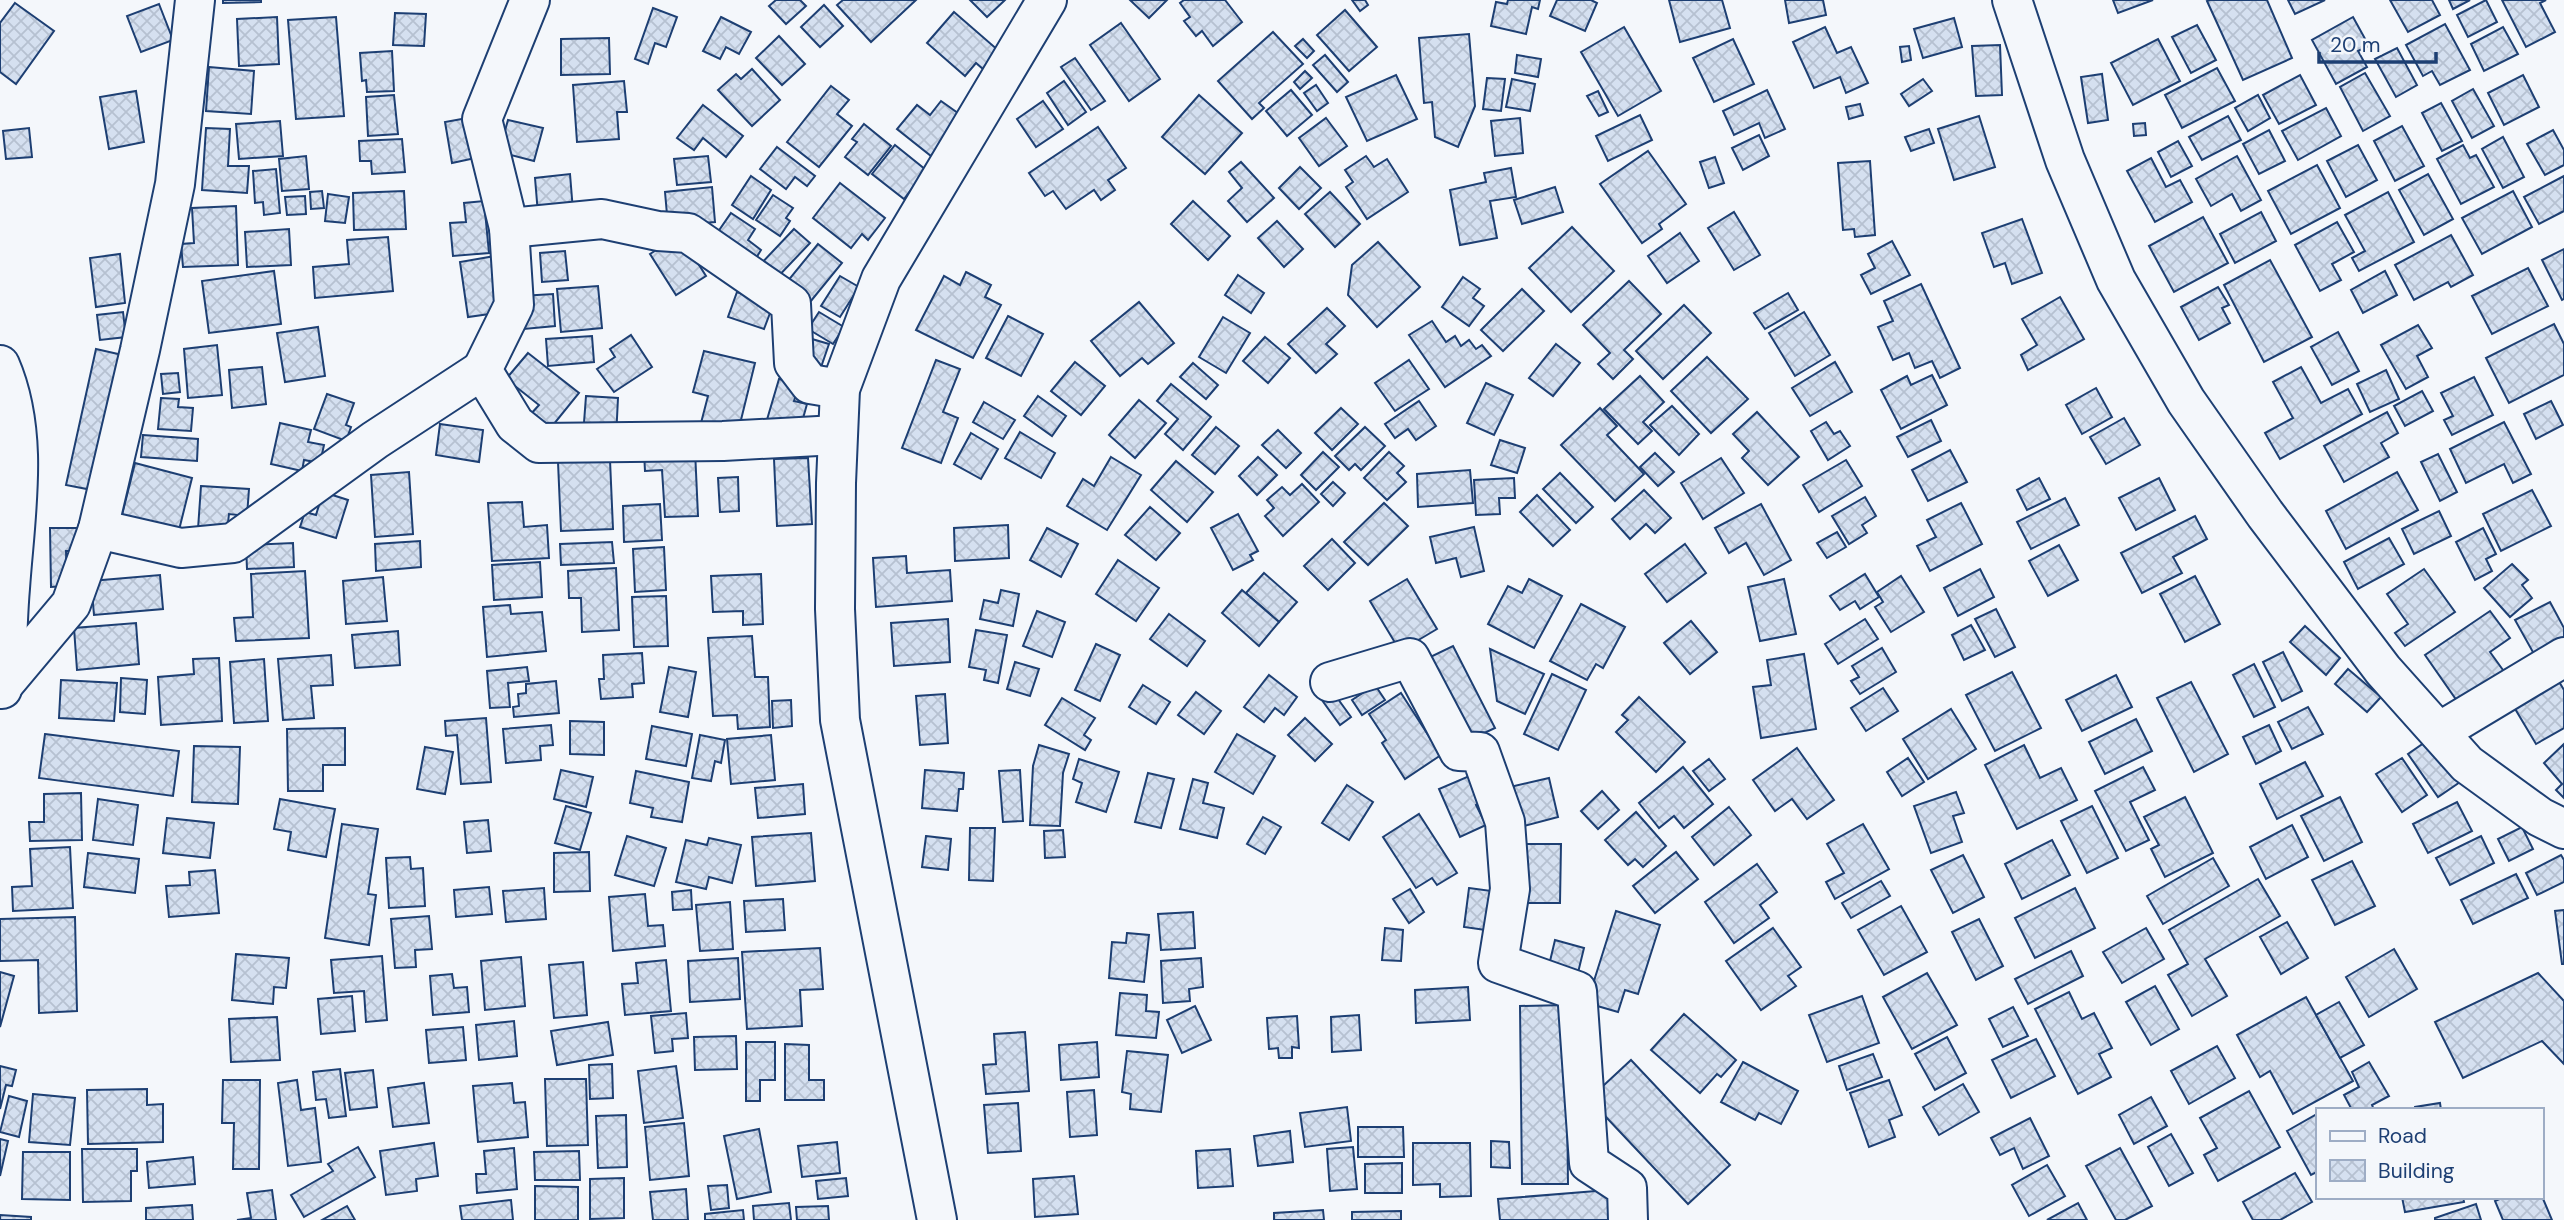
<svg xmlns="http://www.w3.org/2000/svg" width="2564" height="1220" font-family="'DM Sans',sans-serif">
	<defs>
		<pattern id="building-cross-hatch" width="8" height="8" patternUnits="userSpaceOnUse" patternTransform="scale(1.75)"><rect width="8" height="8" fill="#d5e0f0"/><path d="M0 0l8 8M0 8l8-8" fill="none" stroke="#b6c1d1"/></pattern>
	</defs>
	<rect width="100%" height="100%" fill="#f4f7fb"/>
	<g fill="url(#building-cross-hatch)" stroke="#1d3f73" stroke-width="2">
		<path d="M223 0H261V2L223 3Z"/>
		<path d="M776 0H800L806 6 786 24 769 6Z"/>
		<path d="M843 0H916L871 42 837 5Z"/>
		<path d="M970 0H1005L987 17Z"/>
		<path d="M1130 0H1167L1149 18Z"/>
		<path d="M1184 0H1225L1242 22 1213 46 1202 31 1196 36 1184 21 1190 17 1180 3Z"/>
		<path d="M1352 0H1365L1368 5 1360 11Z"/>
		<path d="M1508 0H1540L1538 9 1532 7 1526 34 1491 26 1496 2 1507 4Z"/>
		<path d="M1557 0H1591L1597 3 1585 31 1550 16Z"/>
		<path d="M1669 0H1722L1730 28 1680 42Z"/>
		<path d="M1785 0H1823L1826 15 1789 23Z"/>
		<path d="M2113 0H2153L2118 13Z"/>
		<path d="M2210 0H2267L2292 58 2243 80 2207 1Z"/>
		<path d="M2288 0H2325L2295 14Z"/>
		<path d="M2390 0H2432L2440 15 2408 32Z"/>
		<path d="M2449 0H2470L2453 9Z"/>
		<path d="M2486 0 2497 22 2468 37 2457 15Z"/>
		<path d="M2502 0H2546L2540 3 2555 32 2526 47Z"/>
		<path d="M15 3 54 31 16 84 0 72V23Z"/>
		<path d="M159 4 173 40 141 52 127 16Z"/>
		<path d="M824 5 843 26 820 47 801 27Z"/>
		<path d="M653 8 677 17 666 47 655 43 648 64 635 59Z"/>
		<path d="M1345 10 1377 47 1349 71 1317 35Z"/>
		<path d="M954 12 999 51 983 69 976 63 965 76 927 43Z"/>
		<path d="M395 13 426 14 424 46 393 45Z"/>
		<path d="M277 17 279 64 239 66 237 19Z"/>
		<path d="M336 17 344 116 296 119 288 20Z"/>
		<path d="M721 17 751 32 739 54 726 47 720 59 703 51Z"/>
		<path d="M2353 17 2369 46 2358 51 2367 67 2336 84 2312 40Z"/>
		<path d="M1954 18 1962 47 1923 58 1914 29Z"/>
		<path d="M1121 23 1160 79 1129 101 1090 45Z"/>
		<path d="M2445 24 2470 70 2440 85 2432 71 2423 76 2406 45Z"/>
		<path d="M2197 25 2216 60 2191 73 2172 37Z"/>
		<path d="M1624 27 1661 91 1618 116 1581 52Z"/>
		<path d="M1825 27 1837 53 1851 47 1868 83 1846 93 1840 77 1814 88 1793 42Z"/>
		<path d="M2503 27 2518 54 2484 71 2471 44Z"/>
		<path d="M1273 32 1303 64 1259 103 1264 108 1252 119 1218 81Z"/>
		<path d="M1469 34 1475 106 1458 147 1435 137 1432 102 1424 103 1419 38Z"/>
		<path d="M779 36 805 64 782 85 756 58Z"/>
		<path d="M609 38 610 74 561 75V39Z"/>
		<path d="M1303 39 1314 51 1307 58 1295 46Z"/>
		<path d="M1733 39 1754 84 1714 102 1693 58Z"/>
		<path d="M2158 39 2180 81 2133 105 2111 63Z"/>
		<path d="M2000 45 2002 95 1976 96 1972 46Z"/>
		<path d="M1909 46 1911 60 1902 62 1900 47Z"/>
		<path d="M2397 48 2417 85 2396 97 2375 59Z"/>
		<path d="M392 51 394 91 367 92 366 80 362 81 360 53Z"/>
		<path d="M1325 55 1348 82 1337 92 1313 65Z"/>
		<path d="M1517 55 1541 59 1538 77 1515 73Z"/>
		<path d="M1075 58 1105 101 1091 110 1061 67Z"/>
		<path d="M209 67 254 71 251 114 206 111Z"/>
		<path d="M2217 68 2235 101 2182 128 2165 95Z"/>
		<path d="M752 69 780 100 752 126 718 90 736 74 741 79Z"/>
		<path d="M1305 71 1312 78 1300 89 1294 82Z"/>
		<path d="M2365 73 2390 116 2363 131 2340 87Z"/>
		<path d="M2102 74 2108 120 2088 123 2081 77Z"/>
		<path d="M1396 75 1417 119 1367 141 1346 97Z"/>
		<path d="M2300 75 2316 105 2279 124 2263 95Z"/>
		<path d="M2523 75 2539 107 2504 125 2488 93Z"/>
		<path d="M1487 78 1505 79 1501 111 1483 109Z"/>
		<path d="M1512 79 1535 84 1530 111 1506 107Z"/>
		<path d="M1923 79 1932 91 1909 106 1901 94Z"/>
		<path d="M624 81 627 112H617L619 139 577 142 573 85Z"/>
		<path d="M1064 81 1086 112 1068 125 1047 93Z"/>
		<path d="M1316 85 1328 103 1317 111 1304 93Z"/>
		<path d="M831 86 849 100 837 114 852 126 819 167 787 142Z"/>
		<path d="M2473 89 2494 126 2472 138 2452 101Z"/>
		<path d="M1291 90 1312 115 1287 136 1266 111Z"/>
		<path d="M1767 90 1785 129 1765 138 1759 123 1734 135 1723 111Z"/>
		<path d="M136 91 144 142 109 149 100 97Z"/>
		<path d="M1598 91 1608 112 1599 116 1587 96Z"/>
		<path d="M394 95 398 134 368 136 366 97Z"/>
		<path d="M1199 95 1242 133 1205 174 1162 137Z"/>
		<path d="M2258 95 2270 118 2248 131 2235 108Z"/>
		<path d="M941 101 962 116 931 156 897 129 917 105 930 115Z"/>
		<path d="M1043 101 1063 129 1036 147 1017 119Z"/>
		<path d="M2441 103 2462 141 2442 151 2422 113Z"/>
		<path d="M1860 104 1863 115 1849 119 1846 107Z"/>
		<path d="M703 105 743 136 726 157 703 138 694 150 677 138Z"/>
		<path d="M2326 108 2341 136 2298 160 2282 131Z"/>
		<path d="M1640 115 1652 140 1608 161 1596 136Z"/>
		<path d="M1979 116 1995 167 1954 180 1938 129Z"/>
		<path d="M2228 116 2241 140 2202 160 2189 137Z"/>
		<path d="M473 117 480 157 452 163 445 122Z"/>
		<path d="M1326 118 1347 146 1319 166 1299 138Z"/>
		<path d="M1520 118 1523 153 1495 156 1491 121Z"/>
		<path d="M508 120 543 128 534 161 499 152Z"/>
		<path d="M280 121 283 156 239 159 236 124Z"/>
		<path d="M2145 123 2146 135 2134 136 2133 124Z"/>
		<path d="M864 124 891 146 868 175 845 157 857 142 852 139Z"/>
		<path d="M2402 126 2424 166 2395 181 2374 141Z"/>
		<path d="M1098 127 1126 168 1108 180 1115 190 1101 200 1094 190 1066 209 1053 191 1045 196 1029 173Z"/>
		<path d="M29 128 32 157 6 159 3 131Z"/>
		<path d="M206 128 230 129 228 166H249L247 193 202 190Z"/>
		<path d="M1929 129 1934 143 1911 151 1905 137Z"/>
		<path d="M2269 130 2285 161 2259 174 2243 144Z"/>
		<path d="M2553 130 2564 150V165L2545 175 2527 144Z"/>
		<path d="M1759 135 1769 156 1743 170 1732 148Z"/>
		<path d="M2503 137 2524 177 2503 188 2482 149Z"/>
		<path d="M402 139 405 172 372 174 371 161H360L359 141Z"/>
		<path d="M2178 141 2192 166 2171 177 2158 152Z"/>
		<path d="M895 145 926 170 904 199 872 174Z"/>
		<path d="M2358 145 2377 180 2346 197 2327 161Z"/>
		<path d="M2463 145 2470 158 2476 155 2494 187 2461 204 2437 159Z"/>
		<path d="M777 147 815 176 807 186 795 177 786 189 760 169Z"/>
		<path d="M1648 151 1686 204 1659 224 1662 229 1642 243 1600 184Z"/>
		<path d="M306 156 309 189 282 191 279 159Z"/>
		<path d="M708 156 711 182 677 185 674 159Z"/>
		<path d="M1366 156 1374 167 1387 159 1408 192 1367 219 1346 187 1353 182 1345 170Z"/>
		<path d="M2237 156 2261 200 2241 211 2232 194 2211 206 2196 179Z"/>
		<path d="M1715 157 1724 183 1709 188 1700 162Z"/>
		<path d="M2151 158 2166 187 2180 180 2192 202 2155 222 2127 171Z"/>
		<path d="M1870 161 1875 235 1855 237 1854 229 1843 230 1838 163Z"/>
		<path d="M1241 162 1274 198 1247 222 1228 201 1242 188 1229 172Z"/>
		<path d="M2317 165 2340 208 2291 234 2268 191Z"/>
		<path d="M1300 167 1321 188 1299 209 1279 188Z"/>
		<path d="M1511 168 1516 197 1490 201 1497 238 1460 245 1450 190 1486 182 1484 173Z"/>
		<path d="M276 169 280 213 264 215 263 202 255 203 253 171Z"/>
		<path d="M570 174 573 211 538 214 535 178Z"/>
		<path d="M2428 174 2453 219 2424 235 2399 190Z"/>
		<path d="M751 176 771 190 753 219 732 205Z"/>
		<path d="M2564 176V211L2539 224 2524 197Z"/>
		<path d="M840 183 885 218 868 240 862 234 851 248 813 218Z"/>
		<path d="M712 187 715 222 668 226 665 192Z"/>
		<path d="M1555 187 1563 212 1522 224 1514 200Z"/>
		<path d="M322 191 324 208 311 209 310 192Z"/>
		<path d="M404 191 406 229 354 230 353 193Z"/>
		<path d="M2513 191 2532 227 2482 254 2462 218Z"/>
		<path d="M1330 192 1360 224 1335 247 1305 214Z"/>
		<path d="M2388 192 2414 242 2359 271 2352 258 2365 251 2345 215Z"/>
		<path d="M328 194 349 197 345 223 325 221Z"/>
		<path d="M773 195 793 208 786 218 790 221 780 236 756 220Z"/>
		<path d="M305 196 306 214 287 215 285 197Z"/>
		<path d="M484 201 489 253 453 256 450 223 466 222 464 203Z"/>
		<path d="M1193 201 1230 236 1208 260 1171 224Z"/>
		<path d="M236 206 238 265 183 267 181 244 194 243 192 208Z"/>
		<path d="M1734 212 1760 255 1734 270 1708 228Z"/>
		<path d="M2261 212 2276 241 2235 263 2220 234Z"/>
		<path d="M731 213 755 229 748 240 761 250 750 268 711 242Z"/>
		<path d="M2203 217 2228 263 2174 292 2149 246Z"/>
		<path d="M2022 219 2042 273 2012 284 2005 263 1994 267 1982 233Z"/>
		<path d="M1277 221 1303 249 1284 267 1258 238Z"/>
		<path d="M2337 222 2354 252 2332 264 2341 280 2320 291 2295 245Z"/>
		<path d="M1572 227 1614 271 1571 312 1529 268Z"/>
		<path d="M289 229 291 265 247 267 245 232Z"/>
		<path d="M794 229 810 243 771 284 756 269Z"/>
		<path d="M1680 233 1699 261 1667 283 1648 256Z"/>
		<path d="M680 235 706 276 676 295 650 254Z"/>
		<path d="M2451 235 2473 275 2451 287 2448 282 2414 300 2395 265Z"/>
		<path d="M388 237 393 291 315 298 313 267 349 264 347 240Z"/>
		<path d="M1892 241 1910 275 1871 294 1861 275 1875 268 1868 254Z"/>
		<path d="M1378 242 1420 287 1377 327 1348 295 1352 265Z"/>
		<path d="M818 244 842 263 806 307 782 288Z"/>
		<path d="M2564 249V299L2562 300 2542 260Z"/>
		<path d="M565 251 568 280 542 282 540 253Z"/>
		<path d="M120 254 125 303 96 307 90 258Z"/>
		<path d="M495 256 504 312 468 317 460 262Z"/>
		<path d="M2270 260 2312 337 2264 362 2224 285Z"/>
		<path d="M2528 268 2548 306 2492 334 2472 296Z"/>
		<path d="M274 271 281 324 209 333 202 281Z"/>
		<path d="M2385 271 2397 295 2363 313 2351 290Z"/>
		<path d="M966 272 991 285 985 297 1001 305 973 358 916 330 944 276 960 285Z"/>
		<path d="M1238 275 1264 293 1251 313 1225 295Z"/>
		<path d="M840 276 859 287 840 317 821 306Z"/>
		<path d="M1463 277 1480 289 1473 298 1484 306 1469 326 1442 307Z"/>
		<path d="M1629 281 1661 314 1624 350 1633 359 1613 379 1598 364 1610 353 1583 325Z"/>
		<path d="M1921 284 1960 368 1940 378 1932 361 1915 368 1909 353 1893 360 1878 327 1893 321 1884 301Z"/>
		<path d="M598 286 602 328 561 332 557 289Z"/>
		<path d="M2218 287 2229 305 2222 308 2230 323 2199 340 2181 307Z"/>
		<path d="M1522 289 1544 311 1503 351 1481 330Z"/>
		<path d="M737 292 773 305 764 329 728 317Z"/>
		<path d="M1788 293 1798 310 1765 329 1754 313Z"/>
		<path d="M553 294 555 326 524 329 521 296Z"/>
		<path d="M2060 297 2084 339 2028 370 2021 355 2037 345 2022 319Z"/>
		<path d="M1139 302 1174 343 1148 364 1142 358 1120 376 1091 341Z"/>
		<path d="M1684 305 1711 333 1663 379 1636 351Z"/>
		<path d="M1327 308 1345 326 1326 344 1337 354 1316 373 1288 344Z"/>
		<path d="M123 312 126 337 100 340 97 315Z"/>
		<path d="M819 312 844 327 833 344 808 329Z"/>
		<path d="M1804 312 1830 355 1795 376 1769 333Z"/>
		<path d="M1008 316 1043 334 1021 376 986 358Z"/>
		<path d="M1223 317 1250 333 1226 373 1199 357Z"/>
		<path d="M1432 321 1446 342 1455 336 1461 346 1469 340 1476 349 1482 345 1491 356 1445 387 1409 335Z"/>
		<path d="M2554 324 2564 344V375L2509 403 2486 358Z"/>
		<path d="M2418 325 2432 348 2417 356 2428 377 2406 389 2381 345Z"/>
		<path d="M318 327 325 376 285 382 277 333Z"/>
		<path d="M2338 332 2359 371 2332 385 2311 347Z"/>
		<path d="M631 335 652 367 614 392 597 369 615 357 610 349Z"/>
		<path d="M592 336 594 362 548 366 546 339Z"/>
		<path d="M1265 337 1290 358 1268 383 1243 361Z"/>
		<path d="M812 339 829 344 819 373 802 368Z"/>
		<path d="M1556 344 1580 363 1553 396 1529 378Z"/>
		<path d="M217 345 222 395 188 398 184 349Z"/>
		<path d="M96 349 127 356 92 490 66 485Z"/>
		<path d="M704 351 755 363 738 432 701 423 708 396 693 392Z"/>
		<path d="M528 353 579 393 549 430 530 415 539 405 506 379Z"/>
		<path d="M1707 357 1748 399 1711 433 1671 391Z"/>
		<path d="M936 360 960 369 943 412 958 418 941 463 902 448Z"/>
		<path d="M1409 360 1429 389 1395 411 1375 383Z"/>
		<path d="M1075 362 1105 386 1081 415 1051 391Z"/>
		<path d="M1835 362 1852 392 1810 416 1792 388Z"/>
		<path d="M1193 363 1218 385 1206 399 1180 377Z"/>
		<path d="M262 367 266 404 232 408 229 370Z"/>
		<path d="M2301 367 2321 403 2348 389 2362 414 2280 459 2265 433 2293 418 2273 382Z"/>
		<path d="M2386 370 2399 399 2370 412 2357 384Z"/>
		<path d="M178 373 180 392 163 394 161 374Z"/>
		<path d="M1932 375 1947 405 1901 429 1881 390 1907 376 1911 385Z"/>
		<path d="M1640 376 1664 402 1643 422 1652 431 1638 444 1604 409Z"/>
		<path d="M2474 377 2493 415 2452 435 2444 420 2453 416 2441 393Z"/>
		<path d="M779 379 799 384 794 401 807 404 799 433 766 423Z"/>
		<path d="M1486 383 1513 395 1494 435 1467 423Z"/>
		<path d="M1171 384 1211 417 1183 450 1165 434 1178 419 1157 401Z"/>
		<path d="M2096 388 2112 417 2082 434 2066 405Z"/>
		<path d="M2422 391 2433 411 2405 426 2394 406Z"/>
		<path d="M327 394 354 403 346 425 351 427 346 441 314 429Z"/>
		<path d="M586 396 618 398 616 438 583 436Z"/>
		<path d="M1038 396 1066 416 1052 436 1024 416Z"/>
		<path d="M161 398 179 399 178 407 193 408 191 431 158 429Z"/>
		<path d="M1139 400 1166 423 1135 458 1109 435Z"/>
		<path d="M1419 401 1436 426 1416 440 1408 429 1395 438 1385 424Z"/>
		<path d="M2551 401 2563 425 2536 439 2524 414Z"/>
		<path d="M984 402 1015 420 1003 439 973 422Z"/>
		<path d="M1672 406 1699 434 1679 455 1650 425Z"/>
		<path d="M1341 408 1358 424 1332 450 1315 433Z"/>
		<path d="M1600 408 1617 426 1607 435 1644 474 1615 501 1561 445Z"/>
		<path d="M1757 412 1799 457 1768 485 1742 458 1749 451 1733 434Z"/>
		<path d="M2387 412 2398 433 2381 443 2389 457 2344 482 2324 446Z"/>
		<path d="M2124 418 2140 445 2106 464 2090 437Z"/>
		<path d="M1931 420 1941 441 1908 457 1897 437Z"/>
		<path d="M1826 422 1834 434 1840 431 1850 446 1828 460 1811 431Z"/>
		<path d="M2504 422 2531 474 2513 483 2504 464 2466 483 2450 449Z"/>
		<path d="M280 423 311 430 308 442 324 445 320 463 304 460 302 471 271 464Z"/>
		<path d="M440 424 483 430 479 462 436 455Z"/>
		<path d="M1216 427 1239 446 1215 474 1192 455Z"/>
		<path d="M1365 427 1385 446 1361 470 1355 464 1349 470 1335 456Z"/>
		<path d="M1278 430 1301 453 1286 468 1262 445Z"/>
		<path d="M1020 432 1055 453 1041 478 1005 458Z"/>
		<path d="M971 433 998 449 981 479 954 464Z"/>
		<path d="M143 435 198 439 197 461 141 457Z"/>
		<path d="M1500 440 1525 448 1517 473 1491 465Z"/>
		<path d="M695 450 698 516 665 517 662 470 645 471 644 452Z"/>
		<path d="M1950 450 1967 482 1928 501 1912 470Z"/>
		<path d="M1323 452 1339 467 1316 490 1301 475Z"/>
		<path d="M1389 452 1404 466 1397 473 1406 482 1387 500 1364 478Z"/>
		<path d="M1655 453 1674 472 1658 486 1640 467Z"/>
		<path d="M2438 454 2457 492 2440 501 2421 462Z"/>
		<path d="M1111 457 1141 475 1107 530 1067 506 1083 479 1094 486Z"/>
		<path d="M1258 457 1277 475 1257 495 1239 476Z"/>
		<path d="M808 458 812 524 777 526 774 459Z"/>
		<path d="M1721 458 1744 493 1703 519 1681 483Z"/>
		<path d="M610 460 613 529 561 531 558 462Z"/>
		<path d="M1846 460 1862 486 1819 512 1803 485Z"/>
		<path d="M1176 461 1213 492 1187 522 1151 490Z"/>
		<path d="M135 463 192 478 177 538 120 523Z"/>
		<path d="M1470 470 1473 503 1418 507 1417 474Z"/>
		<path d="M409 472 413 534 375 537 371 475Z"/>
		<path d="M2397 472 2418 510 2346 549 2326 511Z"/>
		<path d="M1560 473 1593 507 1576 523 1543 489Z"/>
		<path d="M738 477 739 511 720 512 718 478Z"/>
		<path d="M1514 478 1515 498H1499L1500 514 1476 515 1474 480Z"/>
		<path d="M2039 478 2050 499 2027 510 2017 490Z"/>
		<path d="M2159 478 2175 510 2136 530 2119 498Z"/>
		<path d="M1333 482 1345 493 1333 506 1321 494Z"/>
		<path d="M1302 484 1319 502 1283 536 1265 516 1274 508 1267 500 1282 487 1290 495Z"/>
		<path d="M201 486 249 489 247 516 229 514 227 531 198 529Z"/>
		<path d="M1644 490 1671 518 1655 533 1646 524 1630 539 1612 519Z"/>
		<path d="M2532 490 2551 526 2501 551 2483 514Z"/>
		<path d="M323 492 348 500 336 538 300 527 305 512 316 515Z"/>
		<path d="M1537 495 1570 530 1553 546 1520 512Z"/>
		<path d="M1865 497 1876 516 1862 525 1867 533 1849 544 1832 516Z"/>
		<path d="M2065 498 2079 525 2031 549 2017 522Z"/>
		<path d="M522 502 524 527 547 525 549 558 492 561 488 503Z"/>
		<path d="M1384 503 1408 526 1368 565 1344 542Z"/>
		<path d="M1961 503 1982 544 1930 571 1917 546 1936 537 1927 520Z"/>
		<path d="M660 504 662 540 624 542 623 506Z"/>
		<path d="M1761 504 1791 560 1764 575 1746 543 1729 553 1715 528Z"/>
		<path d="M1150 507 1180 533 1156 560 1125 535Z"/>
		<path d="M2439 511 2451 536 2414 554 2402 529Z"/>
		<path d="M1238 514 1258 551 1250 555 1253 560 1233 570 1211 528Z"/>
		<path d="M2195 516 2207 539 2173 557 2182 573 2142 593 2121 553Z"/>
		<path d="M1008 525 1009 558 955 561 954 528Z"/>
		<path d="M1474 527 1484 571 1461 577 1456 558 1436 563 1430 537Z"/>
		<path d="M50 528H79V551H66L67 586 51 587Z"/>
		<path d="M1047 528 1078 544 1061 577 1030 560Z"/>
		<path d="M2483 528 2496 554 2486 559 2492 571 2475 580 2456 542Z"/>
		<path d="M1837 532 1846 547 1827 558 1817 543Z"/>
		<path d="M2389 538 2404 564 2358 589 2344 562Z"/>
		<path d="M1332 539 1355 563 1328 590 1304 566Z"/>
		<path d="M420 541 421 567 376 571 375 544Z"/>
		<path d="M612 542 614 563 561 565 560 544Z"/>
		<path d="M293 543 294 567 247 569 246 545Z"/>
		<path d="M1685 544 1706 573 1667 602 1645 574Z"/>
		<path d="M2059 545 2078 580 2048 596 2029 561Z"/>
		<path d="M664 547 666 590 635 592 633 549Z"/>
		<path d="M906 556 907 573 950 570 952 601 876 607 873 558Z"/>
		<path d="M1118 560 1159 588 1136 621 1096 594Z"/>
		<path d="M540 562 542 597 494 600 492 565Z"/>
		<path d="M2512 564 2528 580 2522 585 2532 598 2510 617 2484 588Z"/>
		<path d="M616 568 619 630 582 632 581 598H569L568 571Z"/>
		<path d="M1980 569 1994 597 1958 616 1944 588Z"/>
		<path d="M2424 569 2455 612 2405 646 2395 633 2408 624 2387 594Z"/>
		<path d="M305 571 309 638 236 641 234 618 253 617 251 574Z"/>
		<path d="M1264 573 1297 602 1279 622 1246 593Z"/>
		<path d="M761 574 763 624 743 625V611L713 612 711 576Z"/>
		<path d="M1865 574 1879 597 1860 609 1855 601 1840 610 1830 596Z"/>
		<path d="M160 575 163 609 94 615 91 581Z"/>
		<path d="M1901 576 1924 612 1891 632 1875 607 1883 602 1877 592Z"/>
		<path d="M2195 576 2220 624 2185 642 2160 594Z"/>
		<path d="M383 577 387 621 346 624 343 581Z"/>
		<path d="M1407 579 1437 629 1400 651 1370 601Z"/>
		<path d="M1529 579 1562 596 1534 648 1488 624 1508 586 1522 593Z"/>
		<path d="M1784 579 1796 634 1760 641 1748 587Z"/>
		<path d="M1001 590 1019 594 1013 626 980 619 984 600 998 603Z"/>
		<path d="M1242 590 1279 622 1259 646 1222 613Z"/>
		<path d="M666 596 668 646 634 647 632 597Z"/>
		<path d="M2550 602 2564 628V639L2534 654 2515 620Z"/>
		<path d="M1581 604 1625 627 1603 668 1596 664 1587 680 1550 661Z"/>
		<path d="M510 605 511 614 542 612 546 651 487 657 483 607Z"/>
		<path d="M1996 609 2015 647 1995 657 1975 619Z"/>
		<path d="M1037 611 1065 622 1052 657 1023 646Z"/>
		<path d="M2490 611 2510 638 2490 652 2508 677 2462 708 2425 655Z"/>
		<path d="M1169 614 1205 641 1187 666 1150 639Z"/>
		<path d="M948 619 950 662 894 666 891 623Z"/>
		<path d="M1865 619 1878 639 1838 664 1825 644Z"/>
		<path d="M1691 621 1717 652 1690 674 1664 643Z"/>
		<path d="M136 623 139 664 77 670 74 628Z"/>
		<path d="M1971 625 1985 650 1964 660 1952 635Z"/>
		<path d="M2305 626 2340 658 2326 675 2290 642Z"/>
		<path d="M976 630 1007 635 998 683 984 680 986 670 969 667Z"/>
		<path d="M398 631 400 665 355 668 352 635Z"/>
		<path d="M752 636 755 677H768L770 727 738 729 737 715 713 716 708 638Z"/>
		<path d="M1096 644 1120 655 1100 701 1075 690Z"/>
		<path d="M1453 646 1495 728 1463 743 1422 661Z"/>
		<path d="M1882 648 1896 672 1860 694 1851 681 1859 677 1852 666Z"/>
		<path d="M1490 649 1544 674 1525 714 1497 701Z"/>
		<path d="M2283 652 2302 691 2282 701 2263 662Z"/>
		<path d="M642 653 644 683 632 684 633 697 601 699 599 679H604L603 655Z"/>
		<path d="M1804 654 1816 729 1761 738 1753 687 1771 685 1767 660Z"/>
		<path d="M331 655 333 685 311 686 314 718 283 720 278 659Z"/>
		<path d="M219 658 222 721 161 725 158 677 194 674 193 659Z"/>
		<path d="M264 659 268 721 234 723 230 662Z"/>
		<path d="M1015 662 1039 669 1030 696 1007 689Z"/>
		<path d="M2254 664 2275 707 2254 717 2233 675Z"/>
		<path d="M527 667 529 681 508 683 510 707 490 708 487 671Z"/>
		<path d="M669 667 696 672 688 717 660 712Z"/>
		<path d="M2348 669 2381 697 2367 712 2335 684Z"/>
		<path d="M2012 672 2041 728 1995 751 1966 695Z"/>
		<path d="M1552 674 1586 690 1558 750 1524 734Z"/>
		<path d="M1269 675 1297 697 1284 715 1275 708 1264 722 1244 707Z"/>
		<path d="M2116 675 2132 707 2082 731 2066 700Z"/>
		<path d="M2555 675 2564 690V728L2536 744 2511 702Z"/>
		<path d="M121 678 147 680 145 714 120 712Z"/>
		<path d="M61 680 117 683 114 721 59 718Z"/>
		<path d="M556 681 559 713 514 717 513 707 519 706 518 694 526 693V684Z"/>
		<path d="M2191 682 2228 754 2194 772 2157 698Z"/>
		<path d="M1143 685 1170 702 1156 724 1129 707Z"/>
		<path d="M1375 685 1385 700 1362 715 1352 700Z"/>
		<path d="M1330 688 1351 717 1340 725 1319 696Z"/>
		<path d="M1883 688 1898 711 1866 731 1851 708Z"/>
		<path d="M1196 692 1221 711 1204 734 1178 715Z"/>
		<path d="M1401 693 1441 755 1405 779 1382 743 1386 740 1369 714Z"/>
		<path d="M945 694 948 743 920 745 916 696Z"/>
		<path d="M1639 697 1685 742 1656 772 1616 732 1628 720 1622 715Z"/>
		<path d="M1062 698 1095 718 1084 735 1091 740 1085 750 1045 725Z"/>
		<path d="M791 700 792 726 773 728 772 701Z"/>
		<path d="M2308 707 2323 734 2292 749 2278 722Z"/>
		<path d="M1951 709 1976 749 1928 779 1903 739Z"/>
		<path d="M486 718 491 782 461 784 457 735 446 736 445 721Z"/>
		<path d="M1305 718 1332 744 1315 761 1288 735Z"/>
		<path d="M2136 719 2152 751 2105 774 2089 742Z"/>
		<path d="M570 721 604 722V755L570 754Z"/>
		<path d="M551 725 553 745 540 746 541 760 506 763 503 729Z"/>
		<path d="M2269 725 2281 751 2256 764 2243 737Z"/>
		<path d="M652 726 692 734 686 766 646 759Z"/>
		<path d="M345 728V765H323V791H288L287 729Z"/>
		<path d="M45 734 179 751 173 796 39 778Z"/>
		<path d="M1237 734 1275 756 1253 794 1215 772Z"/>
		<path d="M700 735 725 740 721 763 715 761 711 781 692 778Z"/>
		<path d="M771 735 775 780 731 784 727 739Z"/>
		<path d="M2434 736 2463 780 2438 797 2408 754Z"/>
		<path d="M2564 744V798L2556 790 2562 784 2544 763Z"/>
		<path d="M1039 745 1069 754 1063 773 1060 826 1030 825 1033 766Z"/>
		<path d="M2024 745 2040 778 2061 768 2077 800 2017 829 1985 765Z"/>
		<path d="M194 746 240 747 238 804 192 802Z"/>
		<path d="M425 747 453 752 445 794 417 789Z"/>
		<path d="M1797 748 1834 800 1807 819 1792 799 1775 811 1753 780Z"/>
		<path d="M1908 758 1924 782 1902 796 1887 772Z"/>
		<path d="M2402 758 2427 795 2402 812 2376 774Z"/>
		<path d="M1079 759 1119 772 1106 812 1076 802 1082 783 1073 779Z"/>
		<path d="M1709 759 1725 779 1709 791 1693 771Z"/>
		<path d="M2305 762 2323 796 2277 819 2260 784Z"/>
		<path d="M1683 767 1713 804 1684 828 1674 816 1659 828 1639 803Z"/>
		<path d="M2143 767 2155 790 2130 802 2149 840 2126 851 2095 791Z"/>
		<path d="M561 770 593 777 586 807 554 799Z"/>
		<path d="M925 770 964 773 963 789H959L957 811 922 808Z"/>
		<path d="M1020 770 1023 821 1003 822 999 771Z"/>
		<path d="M636 771 689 782 682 822 651 817 653 808 630 803Z"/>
		<path d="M1148 773 1174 779 1161 828 1135 822Z"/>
		<path d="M1474 774 1485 800 1476 805 1486 825 1460 837 1439 789Z"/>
		<path d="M1549 778 1558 817 1520 827 1510 787Z"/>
		<path d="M1193 779 1208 783 1203 803 1224 808 1217 838 1180 829Z"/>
		<path d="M803 784 805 814 758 818 755 788Z"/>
		<path d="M1347 785 1373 802 1349 840 1322 823Z"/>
		<path d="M1602 791 1619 810 1598 829 1581 811Z"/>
		<path d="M1956 792 1964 813 1953 816 1962 842 1931 853 1914 806Z"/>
		<path d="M81 793 82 840 30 841 29 822H44V794Z"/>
		<path d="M2185 797 2213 853 2165 877 2151 849 2159 845 2144 817Z"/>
		<path d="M2340 797 2362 842 2324 861 2301 816Z"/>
		<path d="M98 799 138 805 133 845 93 840Z"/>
		<path d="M280 799 335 809 326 857 288 850 291 832 274 829Z"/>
		<path d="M2457 802 2472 831 2428 853 2413 824Z"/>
		<path d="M566 806 591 813 580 850 555 843Z"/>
		<path d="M2092 806 2118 858 2087 873 2061 821Z"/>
		<path d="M1729 807 1751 835 1714 865 1692 837Z"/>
		<path d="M1636 812 1666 846 1643 867 1635 859 1628 865 1605 840Z"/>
		<path d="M1419 814 1457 873 1437 885 1432 878 1416 888 1383 837Z"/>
		<path d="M1263 817 1281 827 1265 854 1247 844Z"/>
		<path d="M167 818 214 823 210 858 163 853Z"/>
		<path d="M488 820 491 851 467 853 464 822Z"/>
		<path d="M342 824 378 829 368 894 376 895 369 945 325 938Z"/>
		<path d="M1863 824 1889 869 1835 899 1826 882 1844 873 1827 844Z"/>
		<path d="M2292 825 2308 857 2266 879 2250 847Z"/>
		<path d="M2522 827 2533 849 2509 861 2498 839Z"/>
		<path d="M970 828H995L993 881 969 880Z"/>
		<path d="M1063 830 1065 857 1045 858 1044 831Z"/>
		<path d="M811 833 815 881 756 886 752 837Z"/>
		<path d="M627 836 666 848 654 886 615 875Z"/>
		<path d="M926 836 951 839 948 870 922 867Z"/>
		<path d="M2481 836 2494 863 2450 885 2436 858Z"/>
		<path d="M709 838 741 845 732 883 709 877 706 889 676 882 686 840 707 845Z"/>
		<path d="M2052 840 2070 875 2022 899 2005 864Z"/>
		<path d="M1519 844H1561L1560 903H1519Z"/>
		<path d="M70 847 73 908 13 911 12 887 32 886 30 849Z"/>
		<path d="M589 852 590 891 554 892V853Z"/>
		<path d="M1676 852 1698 879 1655 913 1633 886Z"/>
		<path d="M88 853 139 859 135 893 84 887Z"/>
		<path d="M1963 855 1984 897 1953 913 1931 870Z"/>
		<path d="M2561 855 2564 860V882L2537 895 2526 873Z"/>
		<path d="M410 857 411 869 423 868 425 906 389 908 386 858Z"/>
		<path d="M2213 858 2229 886 2163 924 2147 896Z"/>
		<path d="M2352 861 2375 906 2335 925 2312 880Z"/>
		<path d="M1757 864 1777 892 1760 905 1769 918 1734 943 1705 902Z"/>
		<path d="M215 870 219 913 169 917 166 886 190 885 189 872Z"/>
		<path d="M2516 874 2528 898 2473 924 2461 900Z"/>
		<path d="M2258 879 2280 916 2205 959 2227 996 2192 1016 2168 975 2188 964 2169 930Z"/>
		<path d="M1881 881 1890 896 1851 918 1842 903Z"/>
		<path d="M489 887 492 914 456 917 454 890Z"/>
		<path d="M544 888 546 919 506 922 503 891Z"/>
		<path d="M1469 888 1499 892 1493 931 1464 927Z"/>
		<path d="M2075 888 2095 928 2035 958 2015 918Z"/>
		<path d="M1410 889 1424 912 1409 923 1393 899Z"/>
		<path d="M691 890 692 909 673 910 672 892Z"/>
		<path d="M645 894 648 926 663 925 665 946 613 951 609 897Z"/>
		<path d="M783 899 785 930 746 932 744 901Z"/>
		<path d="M730 902 733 949 700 951 696 905Z"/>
		<path d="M1901 906 1927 952 1884 975 1858 930Z"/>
		<path d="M2564 910V964H2562L2555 911Z"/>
		<path d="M1616 911 1660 925 1638 994 1625 990 1618 1012 1587 1003Z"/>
		<path d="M1193 912 1195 948 1161 950 1158 914Z"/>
		<path d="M429 916 432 949 415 950 416 967 395 968 391 919Z"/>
		<path d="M75 917 77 1011 39 1013 38 960 0 961V919Z"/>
		<path d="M1979 919 2003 966 1976 980 1952 932Z"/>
		<path d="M2287 922 2308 958 2281 974 2260 937Z"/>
		<path d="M1385 928 1403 930 1401 961 1382 960Z"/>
		<path d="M1773 928 1801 967 1788 976 1796 986 1761 1010 1726 961Z"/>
		<path d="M2146 928 2164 959 2122 983 2103 952Z"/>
		<path d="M1127 933 1149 935 1144 982 1109 978 1112 942 1126 943Z"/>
		<path d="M1555 940 1584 948 1575 985 1546 978Z"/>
		<path d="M820 948 823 989 800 990 802 1026 747 1029 742 952Z"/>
		<path d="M2394 949 2417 989 2369 1017 2346 977Z"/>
		<path d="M2071 951 2083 976 2028 1004 2015 979Z"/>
		<path d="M236 954 289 958 286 988 274 987 273 1004 232 1000Z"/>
		<path d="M382 956 387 1020 366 1022 364 991 334 993 331 960Z"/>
		<path d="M521 957 525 1006 485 1010 481 961Z"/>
		<path d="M738 958 740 999 690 1002 688 961Z"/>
		<path d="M1201 958 1203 987 1189 989 1190 1001 1163 1003 1161 961Z"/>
		<path d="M666 960 671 1011 625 1015 622 984 638 983 636 963Z"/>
		<path d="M583 962 587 1015 554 1018 549 965Z"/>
		<path d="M0 972 14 976 0 1027Z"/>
		<path d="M1927 973 1957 1025 1912 1049 1883 997Z"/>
		<path d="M2538 973 2564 1001V1064L2542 1041 2463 1078 2435 1022Z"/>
		<path d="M452 974 454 988 467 987 469 1012 433 1015 430 976Z"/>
		<path d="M2155 986 2179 1029 2151 1045 2126 1002Z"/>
		<path d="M1468 987 1470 1020 1416 1023 1415 990Z"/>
		<path d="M2069 992 2082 1019 2094 1013 2112 1048 2099 1054 2111 1077 2078 1094 2035 1009Z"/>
		<path d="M1120 993 1147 995 1146 1011 1159 1012 1156 1038 1116 1035Z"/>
		<path d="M352 996 355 1031 321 1034 318 999Z"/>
		<path d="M1862 996 1879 1043 1827 1062 1809 1015Z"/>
		<path d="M2306 997 2353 1081 2293 1114 2270 1071 2260 1077 2237 1035Z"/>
		<path d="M2339 1002 2364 1045 2340 1058 2316 1015Z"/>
		<path d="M1566 1005 1568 1184H1522L1520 1006Z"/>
		<path d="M1195 1006 1211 1040 1182 1053 1167 1020Z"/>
		<path d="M2013 1007 2028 1036 2003 1047 1989 1019Z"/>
		<path d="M686 1013 688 1038 672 1039 673 1051 655 1053 651 1016Z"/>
		<path d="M1684 1014 1736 1060 1721 1077 1717 1074 1700 1093 1651 1050Z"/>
		<path d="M1359 1015 1361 1050 1332 1052 1331 1017Z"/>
		<path d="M1297 1016 1299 1048 1292 1047V1058H1279L1278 1048 1269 1049 1267 1018Z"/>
		<path d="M277 1017 280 1060 231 1062 229 1019Z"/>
		<path d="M514 1021 517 1056 479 1060 476 1025Z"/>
		<path d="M608 1022 613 1055 557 1065 551 1031Z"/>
		<path d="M463 1027 466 1060 429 1063 426 1030Z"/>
		<path d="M1025 1032 1029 1091 986 1094 983 1065 996 1064 994 1034Z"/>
		<path d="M736 1036 737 1069 695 1070 694 1037Z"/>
		<path d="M1947 1037 1966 1073 1935 1090 1915 1054Z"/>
		<path d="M2036 1039 2055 1076 2011 1098 1992 1060Z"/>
		<path d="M746 1042H775V1080H760V1101H746Z"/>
		<path d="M1097 1042 1099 1077 1061 1080 1059 1045Z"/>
		<path d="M785 1044 809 1045V1080H824V1100H785Z"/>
		<path d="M2217 1046 2235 1078 2189 1104 2171 1071Z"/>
		<path d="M1127 1051 1168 1055 1161 1112 1130 1109 1131 1094 1122 1092Z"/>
		<path d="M1873 1054 1882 1077 1847 1090 1839 1066Z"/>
		<path d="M1631 1060 1730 1165 1688 1204 1589 1099Z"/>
		<path d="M1743 1062 1798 1091 1781 1124 1759 1113 1755 1120 1721 1102Z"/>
		<path d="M2369 1062 2389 1096 2372 1105 2374 1110H2352L2344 1095 2359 1087 2352 1072Z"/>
		<path d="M612 1064 613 1098 590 1099 589 1065Z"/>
		<path d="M0 1066 16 1070 12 1086 6 1085 0 1109Z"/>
		<path d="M676 1066 683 1118 644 1123 638 1071Z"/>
		<path d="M340 1069 346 1116 329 1118 326 1099 316 1100 313 1072Z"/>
		<path d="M373 1070 377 1107 350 1110 345 1073Z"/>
		<path d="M545 1079H586L588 1145 547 1146Z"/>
		<path d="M223 1080H260L259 1169H233L234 1123H222Z"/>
		<path d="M297 1080 301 1110 315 1108 321 1162 288 1166 278 1083Z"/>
		<path d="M1889 1080 1902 1115 1889 1120 1895 1137 1869 1147 1850 1093Z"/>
		<path d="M424 1083 429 1123 393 1127 388 1088Z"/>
		<path d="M512 1083 514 1103 525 1102 528 1137 478 1142 473 1086Z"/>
		<path d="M1963 1084 1979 1112 1939 1135 1923 1107Z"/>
		<path d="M147 1089V1105L163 1104V1142L88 1144 87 1090Z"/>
		<path d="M1094 1090 1097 1135 1070 1137 1067 1092Z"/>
		<path d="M2249 1091 2280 1147 2218 1181 2204 1155 2217 1148 2200 1118Z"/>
		<path d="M33 1094 75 1098 70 1145 29 1142Z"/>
		<path d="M9 1096 27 1101 19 1137 0 1132Z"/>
		<path d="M2151 1097 2167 1126 2134 1144 2119 1115Z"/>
		<path d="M1018 1103 1021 1151 988 1153 984 1105Z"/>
		<path d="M2440 1103 2441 1110H2414L2415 1107Z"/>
		<path d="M1347 1107 1351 1141 1305 1147 1300 1113Z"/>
		<path d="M2317 1114V1172L2311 1175 2287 1131Z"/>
		<path d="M626 1115 627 1167 598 1168 596 1116Z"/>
		<path d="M2030 1118 2049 1156 2023 1169 2014 1148 2000 1155 1991 1138Z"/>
		<path d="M684 1123 689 1176 650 1180 645 1127Z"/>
		<path d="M1358 1127H1403L1404 1157H1358Z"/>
		<path d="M759 1129 771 1192 737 1199 724 1136Z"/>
		<path d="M1290 1131 1293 1162 1258 1166 1254 1136Z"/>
		<path d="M2171 1134 2193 1173 2169 1186 2148 1147Z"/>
		<path d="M0 1139 8 1141 0 1176Z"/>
		<path d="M1491 1141 1509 1142 1510 1168 1491 1167Z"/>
		<path d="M837 1142 840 1173 802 1177 798 1146Z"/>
		<path d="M434 1143 438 1176 416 1179 417 1191 386 1195 380 1151Z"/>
		<path d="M1413 1143H1470L1471 1196 1440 1197V1184L1413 1185Z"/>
		<path d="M358 1147 375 1177 304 1217 291 1195 333 1171 328 1164Z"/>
		<path d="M1353 1147 1357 1189 1330 1191 1327 1149Z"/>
		<path d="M514 1148 517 1189 477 1193 476 1174H486L484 1151Z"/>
		<path d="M2120 1148 2152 1206 2125 1220H2116L2086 1166Z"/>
		<path d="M82 1149H137V1171H131V1201L83 1202Z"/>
		<path d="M1230 1149 1233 1186 1198 1188 1196 1151Z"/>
		<path d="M579 1151 580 1180H535L534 1152Z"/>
		<path d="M23 1152H70V1200L22 1199Z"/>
		<path d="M193 1157 195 1184 149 1188 147 1162Z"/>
		<path d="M1402 1163V1193H1365V1164Z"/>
		<path d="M2047 1165 2065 1196 2029 1216 2012 1185Z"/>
		<path d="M2295 1173 2312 1202 2280 1220H2253L2243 1202Z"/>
		<path d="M1074 1176 1078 1214 1035 1217 1033 1179Z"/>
		<path d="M624 1178V1218L590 1219V1179Z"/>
		<path d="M846 1178 848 1196 818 1199 816 1181Z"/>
		<path d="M727 1185 729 1208 711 1210 708 1186Z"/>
		<path d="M535 1186 578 1187V1220H535Z"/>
		<path d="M686 1189 688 1220H653L650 1192Z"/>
		<path d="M272 1190 276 1220H237L251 1218 247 1193Z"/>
		<path d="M1608 1190 1611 1220H1500L1498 1199Z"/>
		<path d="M2541 1194 2552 1220H2503L2495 1201 2504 1197H2541Z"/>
		<path d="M2402 1197H2463L2464 1202 2405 1212Z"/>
		<path d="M511 1200 513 1220H462L460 1206Z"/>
		<path d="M789 1203 791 1220H754L753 1206Z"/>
		<path d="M2078 1203 2087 1220H2047Z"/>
		<path d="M2476 1204 2481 1220H2435V1218Z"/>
		<path d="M192 1205 193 1220H146V1208Z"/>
		<path d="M347 1206 355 1220H322Z"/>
		<path d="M828 1206 829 1220H797L796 1207Z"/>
		<path d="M743 1210 744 1220H705V1214Z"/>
		<path d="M1323 1210 1324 1220H1274V1213Z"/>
		<path d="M1401 1211V1220H1352V1212Z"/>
		<path d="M0 1215 31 1217V1220H0Z"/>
	</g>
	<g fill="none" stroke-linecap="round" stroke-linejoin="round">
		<defs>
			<g id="minor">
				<path d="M530 0 482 119 509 228 602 219 658 231 688 233 791 304 794 363 810 384 840 389"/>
				<path d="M2012 0 2065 160 2116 280 2186 401 2265 514 2383 670 2467 764 2540 817 2564 829"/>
				<path d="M509 228 514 305 482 370 515 424 539 443 723 441 837 435"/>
				<path d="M0 365C30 434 15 515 10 588 7 621 8 656 2 689"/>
				<path d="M98 529 181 548 233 543 375 440 482 370"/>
				<path d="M1330 682 1410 658 1459 751 1480 752 1505 822 1510 889 1498 963 1577 991 1589 1163 1627 1188 1628 1220"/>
				<path d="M3 685 71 604 98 529 140 350 175 184 195 0"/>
				<path d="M2439 732 2564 657"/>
				<path d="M937 1220 840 720 835 609 836 483 840 389 881 279 1047 0"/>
			</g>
		</defs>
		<use href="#minor" stroke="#1d3f73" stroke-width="42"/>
		<use href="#minor" stroke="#f4f7fb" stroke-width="38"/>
	</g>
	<rect x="2316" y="1108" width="228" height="91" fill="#f4f7fb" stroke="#9eadc5" stroke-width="2"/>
	<rect x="2330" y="1131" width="35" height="10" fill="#f4f7fb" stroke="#9eadc5" stroke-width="2"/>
	<text x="2378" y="1143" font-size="21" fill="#1d3f73">Road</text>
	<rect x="2330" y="1160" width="35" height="21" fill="url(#building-cross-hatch)" stroke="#9eadc5" stroke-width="2"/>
	<text x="2378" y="1178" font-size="21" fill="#1d3f73">Building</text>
	<path d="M2319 52v10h117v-10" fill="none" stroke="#1d3f73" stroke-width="3.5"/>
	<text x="2330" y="52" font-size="21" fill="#1d3f73" stroke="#f4f7fb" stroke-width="5" paint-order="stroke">20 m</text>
</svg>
